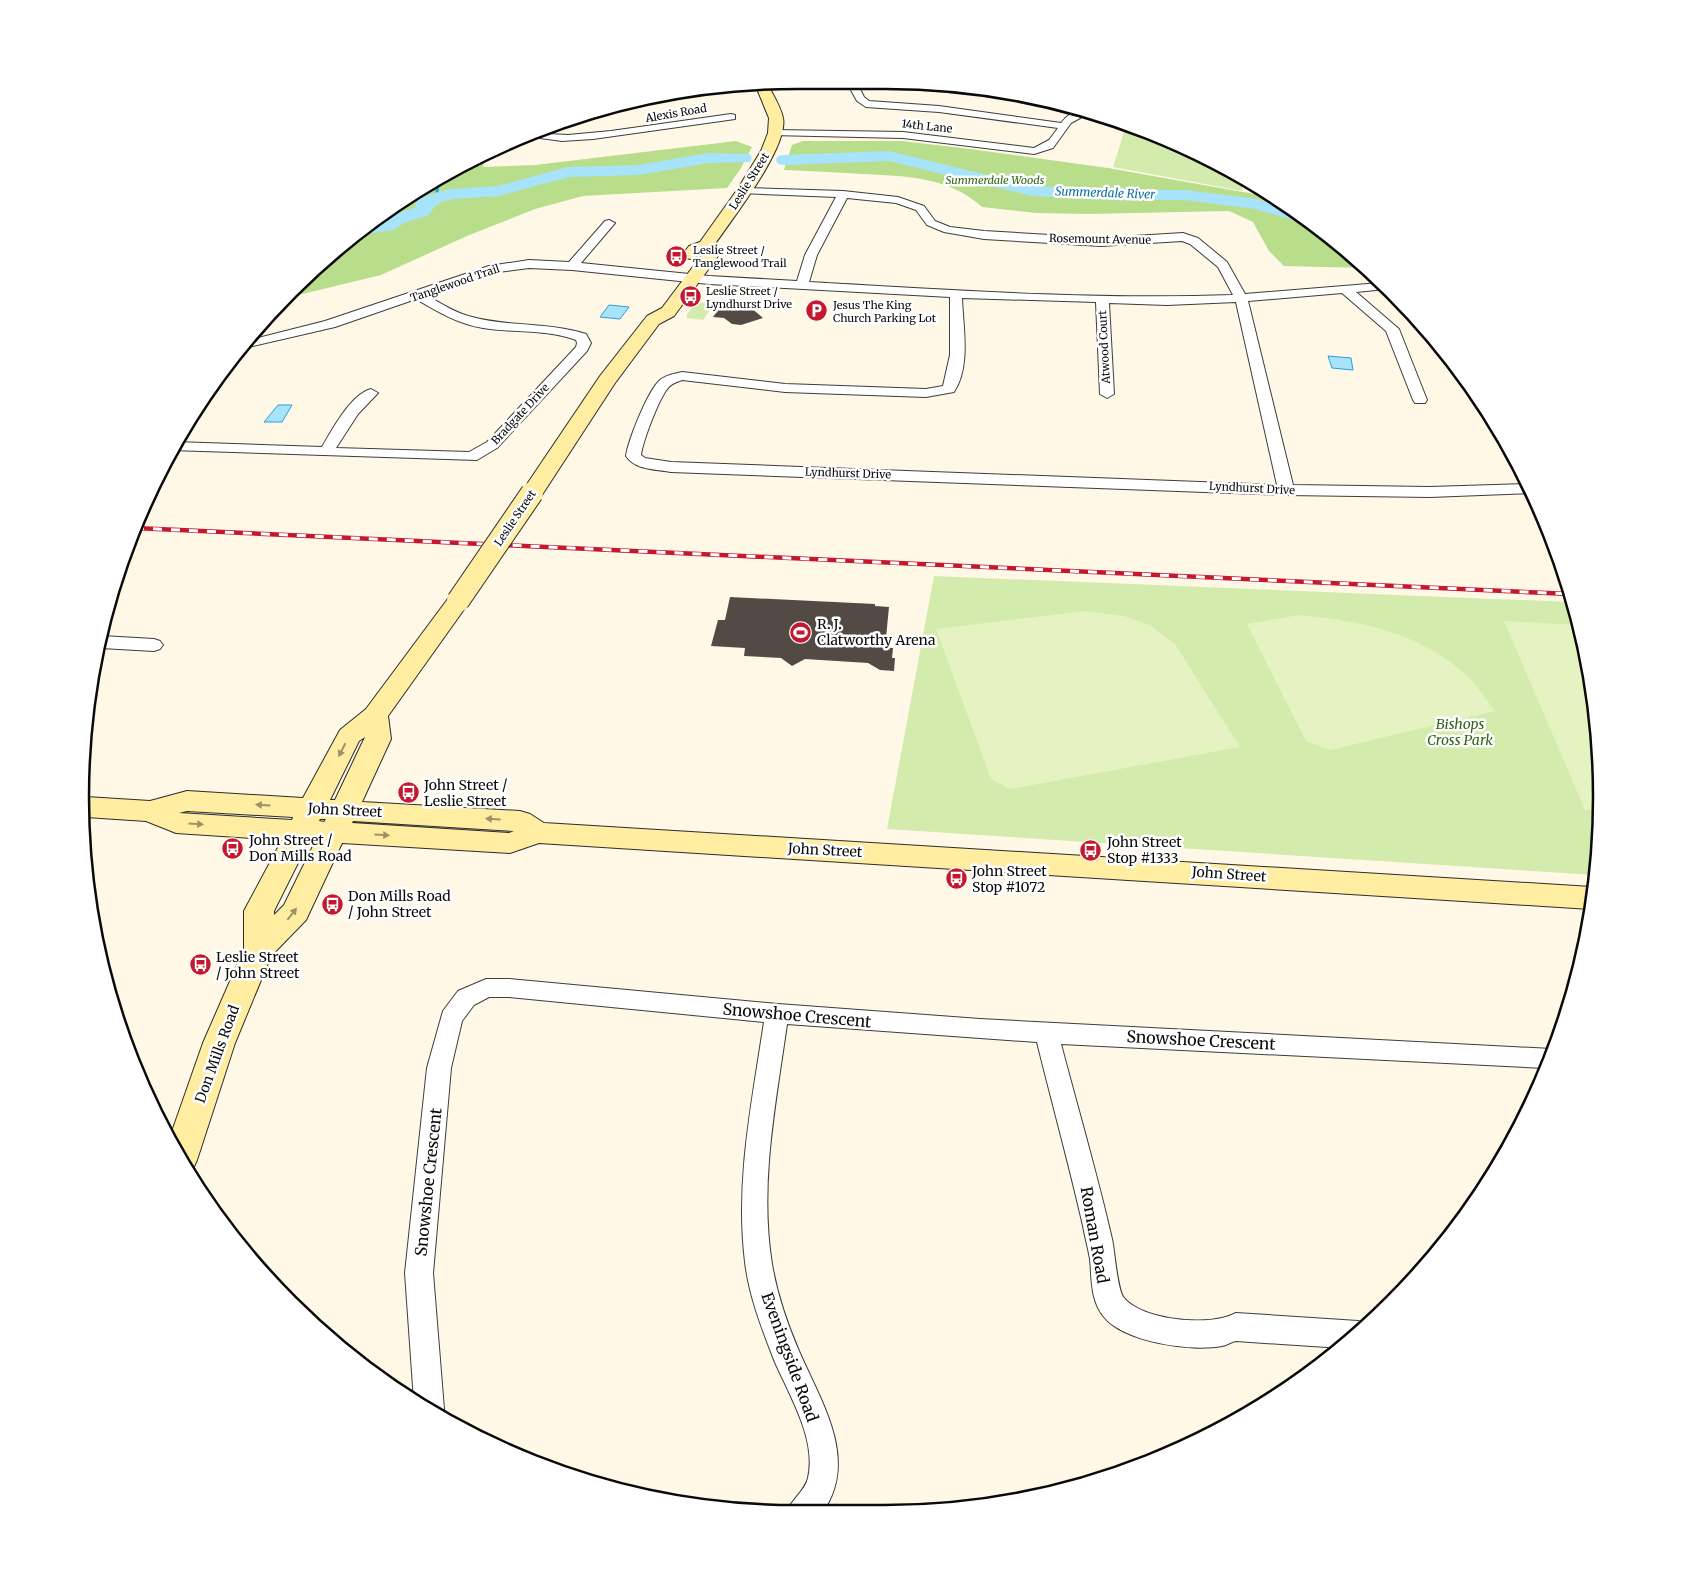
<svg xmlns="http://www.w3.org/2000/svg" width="1682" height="1594" font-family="Merriweather,serif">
	<rect width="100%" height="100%" fill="#fff8e7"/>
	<g fill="#d3ecae">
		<path d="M1129 126 1202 154 1242 178V191L1113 167 1124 132Z"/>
		<path d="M706 299 716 301 703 320 687 318V314L697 302 704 303Z"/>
		<path d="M934 576 1572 602 1596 704 1600 844 1595 875 887 829Z"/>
	</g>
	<g fill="#b8de8c">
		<path d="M736 141 752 147 741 168 727 188 583 196 535 209 467 236 381 275 286 298 361 228 486 156 483 167 535 165Z"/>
		<path d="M803 141H902L970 149 1108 168 1271 197 1322 228 1364 268 1284 266 1269 251 1253 222 1229 211 1089 214 1036 213 982 207C948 176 904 176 861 174 835 172 809 171 784 170L792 145Z"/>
	</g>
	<g fill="#e5f2c1">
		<path d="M1085 611 1124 616 1150 625 1175 644 1240 747 1010 789 991 779 936 629Z"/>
		<path d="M1299 615C1360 621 1415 631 1463 672 1475 682 1485 698 1495 711L1330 750 1306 741 1247 624Z"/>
		<path d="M1504 621 1578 625 1596 704 1599 810H1585Z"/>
	</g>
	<g fill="#a7e3fb" stroke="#28a0d8">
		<path d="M609 305 629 307 620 319 600 317Z"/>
		<path d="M1328 356 1351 358 1353 370 1332 368Z"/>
		<path d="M278 405H292L282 422H264Z"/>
	</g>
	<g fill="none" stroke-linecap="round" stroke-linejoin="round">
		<path stroke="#28a0d8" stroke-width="3" d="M436 198 438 184"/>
		<g fill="#a7e3fb" fill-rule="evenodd">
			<path d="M889 151 1032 186 1125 190H1185L1257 199 1289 208 1313 223 1307 224 1255 209 1185 200H1125L1032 196 889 161 784 165 778 164 776 160 778 156 784 155Z"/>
			<path d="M708 153 750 154 752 158 750 162 708 163 639 175 569 177 499 196 452 199 442 202 435 206 429 215 404 223 394 230 359 235 354 234 369 223 383 221 392 215 416 207 415 204 418 200 430 194 451 189 498 186 568 167 639 165Z"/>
		</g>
	</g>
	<g fill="#534a46">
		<path d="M726 304 749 306 763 318 741 325 732 324 724 318 713 317 722 305Z"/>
		<path d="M730 597 875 604V606L889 607 885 648H893L892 658H895L894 671 880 670 868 663 805 659 792 666 781 658 744 656 745 648 711 646 718 620H725Z"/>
	</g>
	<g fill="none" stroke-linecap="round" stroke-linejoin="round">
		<defs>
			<g id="minor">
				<path d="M846 81H856L864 97 869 101 939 106 1061 123C1069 113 1079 108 1091 112L1071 123 1053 148 1034 154 903 138 771 135 770 133 775 130 903 132 1034 148 1049 140 1058 128 939 112 866 107 857 101Z"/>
				<path d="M731 114 735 115V119L593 139 562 141 540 138 536 131 544 128 548 134 568 135 611 131Z"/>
				<path d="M744 188 843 191 898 197 924 206 935 221 950 227 984 231 1101 238 1183 233 1198 238 1227 262 1245 294 1380 283 1386 289 1356 292 1399 329 1427 400 1425 403H1415L1413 400 1386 331 1342 293 1248 301 1293 485 1430 487 1527 484 1531 493 1430 497 1286 495 671 472C655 469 635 470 626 456 628 441 648 390 660 380 666 375 674 374 682 372L785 384 926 389 943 386 950 355V297L709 284 572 270 529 268 491 273 427 295C441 304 456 313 472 317 509 327 548 322 586 334L591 343 587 351 497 448 477 460 171 450 175 442 322 447C332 430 351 394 371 389L378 393 358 414 336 448 469 452 487 442 576 347 577 343 576 340C546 329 514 333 483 328 458 324 438 312 416 299L335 327 240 349 246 341 325 321 489 266 529 260 569 262 605 221 609 220 615 223 581 263 709 276 797 281 805 255 836 197 740 193 738 191 740 189ZM847 198 896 203 916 210 927 225 944 232 984 239 1101 246 1182 241 1190 244 1218 267 1233 295C1092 300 950 290 809 282L817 255ZM962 298 1096 302 1100 394 1107 398 1114 394 1109 303 1167 305 1236 302 1277 485 671 462 645 458 641 455C643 441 659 398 668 388 672 383 677 382 682 380L785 392 926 397 954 392C971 366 963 327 962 298Z"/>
				<path d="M102 636 154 639 160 641 163 645 160 649 154 651 101 648 99 647Z"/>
				<path d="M486 979H509L778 1004 980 1019 1552 1049 1545 1068 1061 1044C1078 1109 1097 1173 1112 1239 1115 1252 1117 1290 1124 1298 1142 1319 1196 1324 1222 1318 1227 1317 1231 1315 1236 1313L1358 1321 1368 1325 1358 1336 1342 1348 1236 1341C1231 1342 1227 1345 1222 1346 1191 1352 1124 1342 1104 1317 1090 1300 1092 1279 1090 1259 1088 1248 1085 1237 1083 1226 1069 1164 1052 1103 1037 1042L787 1024C776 1103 759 1184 772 1264 777 1294 787 1323 799 1351 821 1402 860 1460 822 1513H786C791 1500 805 1491 808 1478 817 1439 789 1395 774 1360 762 1329 749 1296 745 1262 735 1181 752 1102 764 1022L509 997H489L474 1005 462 1021 451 1068 433 1273 444 1409 441 1416 414 1401 405 1273 427 1068 443 1011 458 991Z"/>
			</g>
			<g id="secondary">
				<path d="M767 83C772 93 781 107 783 118 789 147 732 219 715 244L721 252 674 316 659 324 615 383 540 498 532 499 524 498 521 493 600 376 647 316 662 308 704 252 691 259 685 258 683 254 689 246 700 242 737 190 761 151 768 133 769 118 755 84Z"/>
				<path d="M458 594 466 596 470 601 388 716 391 739 362 802 520 811 530 814 544 823 1592 887 1590 909 539 843 510 853 342 843 306 920 271 956 235 1043 197 1160 192 1171 189 1172 176 1156 169 1140 203 1043 244 949V911L282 840 176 833 146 821 86 817V797L150 801 187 791 303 798 340 730 366 709 450 596ZM365 737 335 800H330L359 741ZM187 811 293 817 292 820 179 813ZM320 819H326L324 822 319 821ZM353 821 514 831 509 833 352 823ZM309 841 315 842 284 905 274 915V911Z"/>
			</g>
		</defs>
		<use href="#minor" stroke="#3d3d3d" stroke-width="2"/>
		<use href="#secondary" stroke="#2c2c2c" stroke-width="2"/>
		<use href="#minor" fill="#fff" fill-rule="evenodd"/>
		<use href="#secondary" fill="#ffeda2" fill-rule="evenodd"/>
		<defs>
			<path id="rail" d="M135 528 1570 594"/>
		</defs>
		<use href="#rail" stroke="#c3182f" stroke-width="4.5"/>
		<use href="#rail" stroke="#fff" stroke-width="3" stroke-dasharray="9" stroke-linecap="butt"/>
		<defs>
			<path id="secondary-bridge" d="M458 601 532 493"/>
		</defs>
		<use href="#secondary-bridge" stroke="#2c2c2c" stroke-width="24" stroke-linecap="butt"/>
		<use href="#secondary-bridge" stroke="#ffeda2" stroke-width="22"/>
	</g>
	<defs><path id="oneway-solid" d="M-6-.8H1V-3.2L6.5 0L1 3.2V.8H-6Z" transform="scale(1.25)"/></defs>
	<g fill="#9d9265">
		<use href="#oneway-solid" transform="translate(342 750) rotate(117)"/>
		<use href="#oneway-solid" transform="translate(263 805) rotate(-177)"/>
		<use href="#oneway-solid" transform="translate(493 819) rotate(-177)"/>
		<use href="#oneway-solid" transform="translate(196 824) rotate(4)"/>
		<use href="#oneway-solid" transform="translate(382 835) rotate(3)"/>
		<use href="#oneway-solid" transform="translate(292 914) rotate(-52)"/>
	</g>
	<defs>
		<symbol id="bus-disc" viewBox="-11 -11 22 22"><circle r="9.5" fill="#c3182f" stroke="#fff"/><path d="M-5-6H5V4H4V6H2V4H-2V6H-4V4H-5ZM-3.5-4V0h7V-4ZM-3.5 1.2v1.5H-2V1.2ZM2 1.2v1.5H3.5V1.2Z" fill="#fff"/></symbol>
		<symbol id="parking-disc" viewBox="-11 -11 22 22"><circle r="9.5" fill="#c3182f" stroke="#fff"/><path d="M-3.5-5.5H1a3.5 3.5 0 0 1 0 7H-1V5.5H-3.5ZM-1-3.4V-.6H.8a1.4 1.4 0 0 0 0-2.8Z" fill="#fff"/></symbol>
		<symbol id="stadium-disc" viewBox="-11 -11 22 22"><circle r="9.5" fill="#c3182f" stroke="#fff"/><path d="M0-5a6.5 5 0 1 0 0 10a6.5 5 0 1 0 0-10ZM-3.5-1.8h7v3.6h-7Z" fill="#fff"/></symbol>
	</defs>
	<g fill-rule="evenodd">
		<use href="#bus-disc" x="664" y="244" width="25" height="25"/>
		<use href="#bus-disc" x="678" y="284" width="25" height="25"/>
		<use href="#parking-disc" x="804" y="298" width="25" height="25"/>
		<use href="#stadium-disc" x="788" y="620" width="25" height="25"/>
		<use href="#bus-disc" x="396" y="780" width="25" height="25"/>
		<use href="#bus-disc" x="220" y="836" width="25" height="25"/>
		<use href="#bus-disc" x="1078" y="838" width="25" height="25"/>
		<use href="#bus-disc" x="944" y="866" width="25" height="25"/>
		<use href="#bus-disc" x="320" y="892" width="25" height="25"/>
		<use href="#bus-disc" x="188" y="952" width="25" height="25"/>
	</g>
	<g text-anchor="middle" stroke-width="5" stroke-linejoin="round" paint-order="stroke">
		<g font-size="11" fill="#0a0a0a" stroke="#fff">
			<text transform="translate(676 113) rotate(-10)" y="4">Alexis Road</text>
			<text transform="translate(927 126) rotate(6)" y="4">14th Lane</text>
			<text transform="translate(749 181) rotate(-58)" y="4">Leslie Street</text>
			<text transform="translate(1100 239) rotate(1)" y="4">Rosemount Avenue</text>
			<text transform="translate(455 283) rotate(-19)" y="4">Tanglewood Trail</text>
			<text transform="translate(1104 347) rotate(-93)" y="4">Atwood Court</text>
			<text transform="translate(520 414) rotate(-47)" y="4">Bradgate Drive</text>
			<text transform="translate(848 473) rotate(2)" y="4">Lyndhurst Drive</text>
			<text transform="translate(1252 488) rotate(3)" y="4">Lyndhurst Drive</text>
			<text transform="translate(515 518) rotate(-56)" y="4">Leslie Street</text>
		</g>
		<g font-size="11" font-style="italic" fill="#2e6517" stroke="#fff">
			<text x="995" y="184">Summerdale Woods</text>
		</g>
		<g font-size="11" fill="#0a0a0a" stroke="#fff" text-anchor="start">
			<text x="693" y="254">Leslie Street /<tspan x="693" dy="13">Tanglewood Trail</tspan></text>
			<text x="706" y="295">Leslie Street /<tspan x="706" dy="13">Lyndhurst Drive</tspan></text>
			<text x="833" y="309">Jesus The King<tspan x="833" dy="13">Church Parking Lot</tspan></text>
		</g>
		<g font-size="12" font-style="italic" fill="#0b6ea4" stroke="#fff">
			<text transform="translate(1105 193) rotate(2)" y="4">Summerdale River</text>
		</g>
		<g font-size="14" fill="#0a0a0a" stroke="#fff" text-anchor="start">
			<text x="817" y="629">R. J.<tspan x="817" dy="16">Clatworthy Arena</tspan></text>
			<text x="424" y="790">John Street /<tspan x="424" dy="16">Leslie Street</tspan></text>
			<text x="249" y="845">John Street /<tspan x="249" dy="16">Don Mills Road</tspan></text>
			<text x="1107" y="847">John Street<tspan x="1107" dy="16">Stop #1333</tspan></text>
			<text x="972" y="876">John Street<tspan x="972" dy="16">Stop #1072</tspan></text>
			<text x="348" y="901">Don Mills Road<tspan x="348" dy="16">/ John Street</tspan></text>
			<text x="216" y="962">Leslie Street<tspan x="216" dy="16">/ John Street</tspan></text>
		</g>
		<g font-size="14" font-style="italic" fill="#2e6517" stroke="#fff">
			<text x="1460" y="729">Bishops<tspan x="1460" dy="16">Cross Park</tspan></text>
		</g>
		<g font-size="14" fill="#0a0a0a" stroke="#fff">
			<text transform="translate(345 810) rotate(3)" y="5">John Street</text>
			<text transform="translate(825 850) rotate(3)" y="5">John Street</text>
			<text transform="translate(1229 874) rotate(4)" y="5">John Street</text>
			<text transform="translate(217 1054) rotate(-70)" y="5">Don Mills Road</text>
		</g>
		<g font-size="16" fill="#0a0a0a" stroke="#fff">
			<text transform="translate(797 1015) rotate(5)" y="6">Snowshoe Crescent</text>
			<text transform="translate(1201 1040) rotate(3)" y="6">Snowshoe Crescent</text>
			<text transform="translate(428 1182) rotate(-84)" y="6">Snowshoe Crescent</text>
			<text transform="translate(1095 1235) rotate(80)" y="6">Roman Road</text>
			<text transform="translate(790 1357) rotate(70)" y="6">Eveningside Road</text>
		</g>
	</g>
	<path d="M0 0H1682V1594H0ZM797 89H885A708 708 0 0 1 1593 797V797A708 708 0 0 1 885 1505H797A708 708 0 0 1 89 797V797A708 708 0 0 1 797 89Z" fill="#fff" fill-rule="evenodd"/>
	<path fill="none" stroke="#0a0a0a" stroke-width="2.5" d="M797 89H885A708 708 0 0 1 1593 797V797A708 708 0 0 1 885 1505H797A708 708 0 0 1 89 797V797A708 708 0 0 1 797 89Z"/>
</svg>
